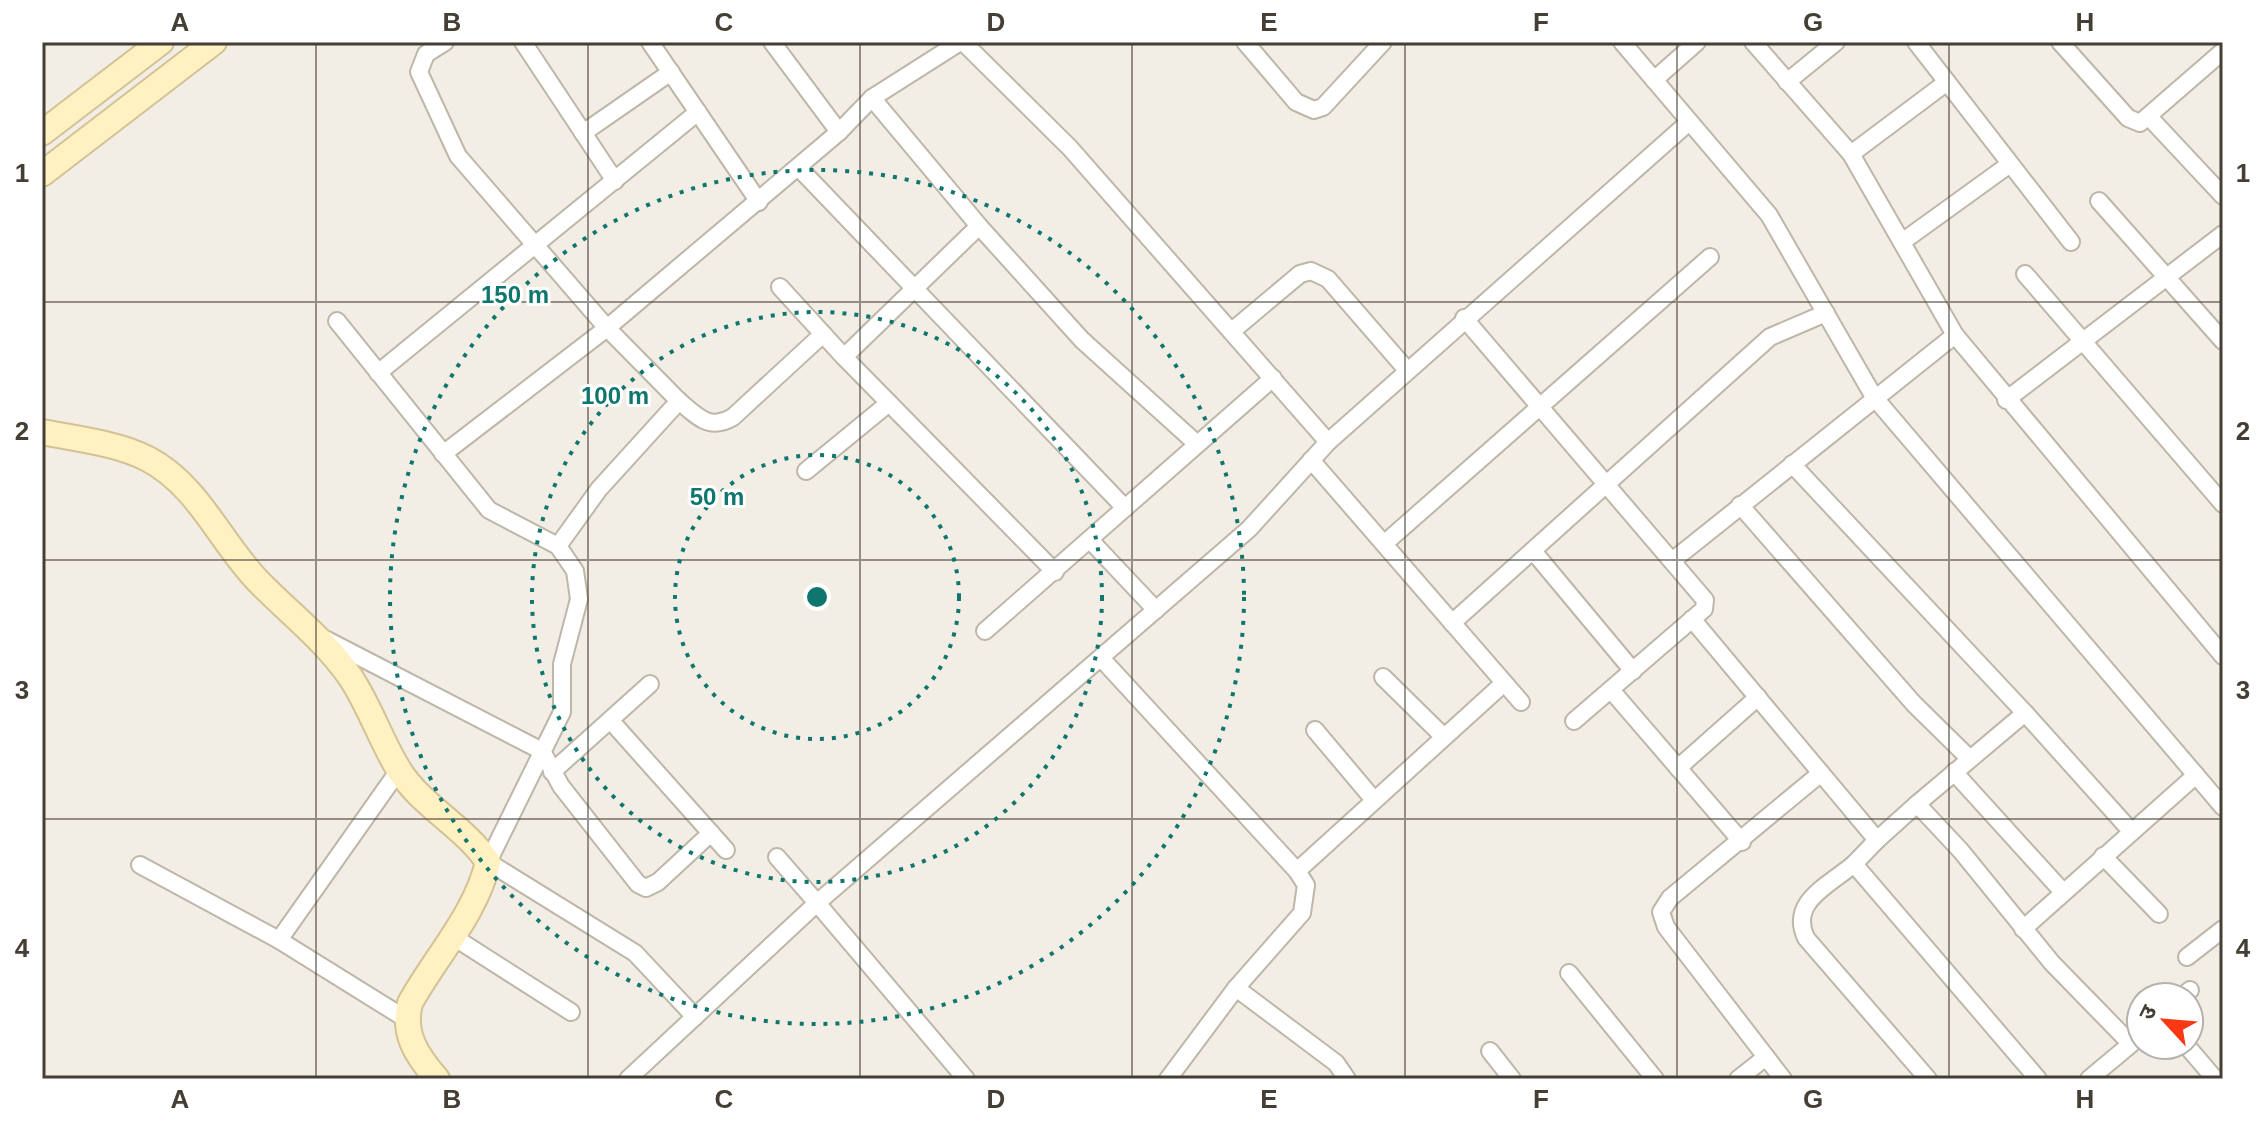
<svg xmlns="http://www.w3.org/2000/svg" width="2265" height="1121" font-family="Helvetica,'Noto Sans Devanagari',sans-serif">
	<rect width="100%" height="100%" fill="#f2eee5"/>
	<g fill="none" stroke-linecap="round" stroke-linejoin="round">
		<defs>
			<g id="street">
				<path d="M445 42 426 54 419 72 458 156 607 328 679 401"/>
				<path d="M523 42 615 181"/>
				<path d="M650 42 759 202"/>
				<path d="M772 42 839 132 872 98 960 42"/>
				<path d="M963 42 1070 148 1328 442"/>
				<path d="M1245 42 1296 102 1314 110 1323 107 1383 42"/>
				<path d="M1622 42 1769 215 1874 397 2223 807"/>
				<path d="M1753 42 1851 154 1955 335 2223 656"/>
				<path d="M1916 42 2071 242"/>
				<path d="M2060 42 2128 118 2140 123 2223 51"/>
				<path d="M1654 80 1697 42"/>
				<path d="M1787 82 1836 42"/>
				<path d="M872 98 979 226 1082 340 1197 444"/>
				<path d="M2150 118 2223 196"/>
				<path d="M583 133 671 72"/>
				<path d="M1851 154 1947 82"/>
				<path d="M799 168 1125 508"/>
				<path d="M2099 201 2223 341"/>
				<path d="M1902 242 2010 164"/>
				<path d="M2025 274 2223 504"/>
				<path d="M780 287 844 357 1055 572"/>
				<path d="M1464 318 1705 600 1704 609 1574 721"/>
				<path d="M337 321 489 510 558 546"/>
				<path d="M1232 331 1300 274 1311 271 1328 279 1406 369"/>
				<path d="M844 357 979 226"/>
				<path d="M378 373 698 112"/>
				<path d="M2006 400 2223 234"/>
				<path d="M443 454 607 328 839 132"/>
				<path d="M1311 460 1521 702"/>
				<path d="M1792 464 2025 713"/>
				<path d="M806 471 889 403"/>
				<path d="M1740 505 1914 704 1970 759"/>
				<path d="M1090 540 1156 610"/>
				<path d="M1385 543 1710 257"/>
				<path d="M1533 551 1633 671"/>
				<path d="M1672 561 1955 335"/>
				<path d="M1692 619 1877 840 1854 864 2038 1079"/>
				<path d="M1452 623 1770 337 1826 313"/>
				<path d="M985 631 1273 378"/>
				<path d="M325 639 542 751 561 786 638 884 646 888 658 882 711 833"/>
				<path d="M1101 658 1297 871"/>
				<path d="M1383 677 1444 737"/>
				<path d="M1611 690 1742 842"/>
				<path d="M611 721 726 850"/>
				<path d="M1315 730 1374 800"/>
				<path d="M1678 768 1758 697"/>
				<path d="M552 772 650 684"/>
				<path d="M1954 772 2063 892"/>
				<path d="M1917 804 2025 713 2131 831"/>
				<path d="M1877 840 1917 804 1961 851 2052 963 2131 1044 2089 1079"/>
				<path d="M2103 856 2159 914"/>
				<path d="M777 857 817 903 1249 529 1328 442 1689 122"/>
				<path d="M1854 864C1828 886 1789 902 1806 938L1928 1079"/>
				<path d="M140 865 279 940 406 1019"/>
				<path d="M2023 929 2196 775"/>
				<path d="M452 936 571 1012"/>
				<path d="M279 940 399 770"/>
				<path d="M2187 957 2223 929"/>
				<path d="M1569 973 1655 1079"/>
				<path d="M1236 988 1336 1063 1347 1079"/>
				<path d="M2182 997 2190 990"/>
				<path d="M695 1017 635 953 488 862 562 712V664L579 599 575 571 558 546 599 489 679 401C698 417 709 431 733 417L823 334"/>
				<path d="M2186 1045 2215 1079"/>
				<path d="M1490 1051 1512 1079"/>
				<path d="M628 1079 817 903 966 1079"/>
				<path d="M1168 1079 1236 988 1302 913 1306 885 1297 871 1504 683"/>
				<path d="M1738 1079 1766 1057"/>
				<path d="M1783 1079 1666 927 1661 912 1670 898 1821 773"/>
			</g>
			<g id="secondary">
				<path d="M42 133 161 42"/>
				<path d="M42 174 214 42"/>
				<path d="M42 432C77 439 117 443 148 459 198 485 221 543 258 581 290 614 325 640 351 678 370 707 381 741 399 770 422 807 464 826 488 862 476 914 436 956 410 1003 402 1034 417 1056 437 1079"/>
			</g>
		</defs>
		<use href="#street" stroke="#beb6a7" stroke-width="20"/>
		<use href="#secondary" stroke="#d3c294" stroke-width="28"/>
		<use href="#street" stroke="#fff" stroke-width="16"/>
		<use href="#secondary" stroke="#fff1c2" stroke-width="24"/>
	</g>
	<path fill="none" stroke="#453e34" stroke-width="2" stroke-opacity="0.55" d="M316 42V1079M588 42V1079M860 42V1079M1132 42V1079M1405 42V1079M1677 42V1079M1949 42V1079M42 302H2223M42 560H2223M42 819H2223"/>
	<g fill="none" stroke="#0f766e" stroke-width="4" stroke-dasharray="4 8">
		<circle cx="817" cy="597" r="142"/>
		<circle cx="817" cy="597" r="285"/>
		<circle cx="817" cy="597" r="427"/>
	</g>
	<circle cx="817" cy="597" r="12" fill="#0f766e" stroke="#fff" stroke-width="4"/>
	<g font-size="24" text-anchor="middle" font-weight="bold" fill="#0f766e" stroke="#fff" stroke-width="6" stroke-linejoin="round" paint-order="stroke">
		<text x="515" y="303">150 m</text>
		<text x="615" y="404">100 m</text>
		<text x="717" y="505">50 m</text>
	</g>
	<rect width="2265" height="1121" fill="none" stroke="#ffffff" stroke-width="88"/>
	<g transform="translate(2165 1021) rotate(296)"><circle r="38" fill="#ffffff" stroke="#b5b2ae" stroke-width="2"/>
	<path d="M0-6L14 30L0 20L-14 30Z" fill="#fa3814"/>
	<text y="-12" font-size="22" font-weight="bold" text-anchor="middle" fill="#453e34">उ</text>
	</g>
	<rect x="44" y="44" width="2177" height="1033" fill="none" stroke="#453e34" stroke-width="3"/>
	<g font-size="26" text-anchor="middle" font-weight="bold" fill="#453e34">
		<text x="180" y="31">A</text>
		<text x="452" y="31">B</text>
		<text x="724" y="31">C</text>
		<text x="996" y="31">D</text>
		<text x="1269" y="31">E</text>
		<text x="1541" y="31">F</text>
		<text x="1813" y="31">G</text>
		<text x="2085" y="31">H</text>
		<text x="22" y="182">1</text>
		<text x="2243" y="182">1</text>
		<text x="22" y="440">2</text>
		<text x="2243" y="440">2</text>
		<text x="22" y="699">3</text>
		<text x="2243" y="699">3</text>
		<text x="22" y="957">4</text>
		<text x="2243" y="957">4</text>
		<text x="180" y="1108">A</text>
		<text x="452" y="1108">B</text>
		<text x="724" y="1108">C</text>
		<text x="996" y="1108">D</text>
		<text x="1269" y="1108">E</text>
		<text x="1541" y="1108">F</text>
		<text x="1813" y="1108">G</text>
		<text x="2085" y="1108">H</text>
	</g>
</svg>
